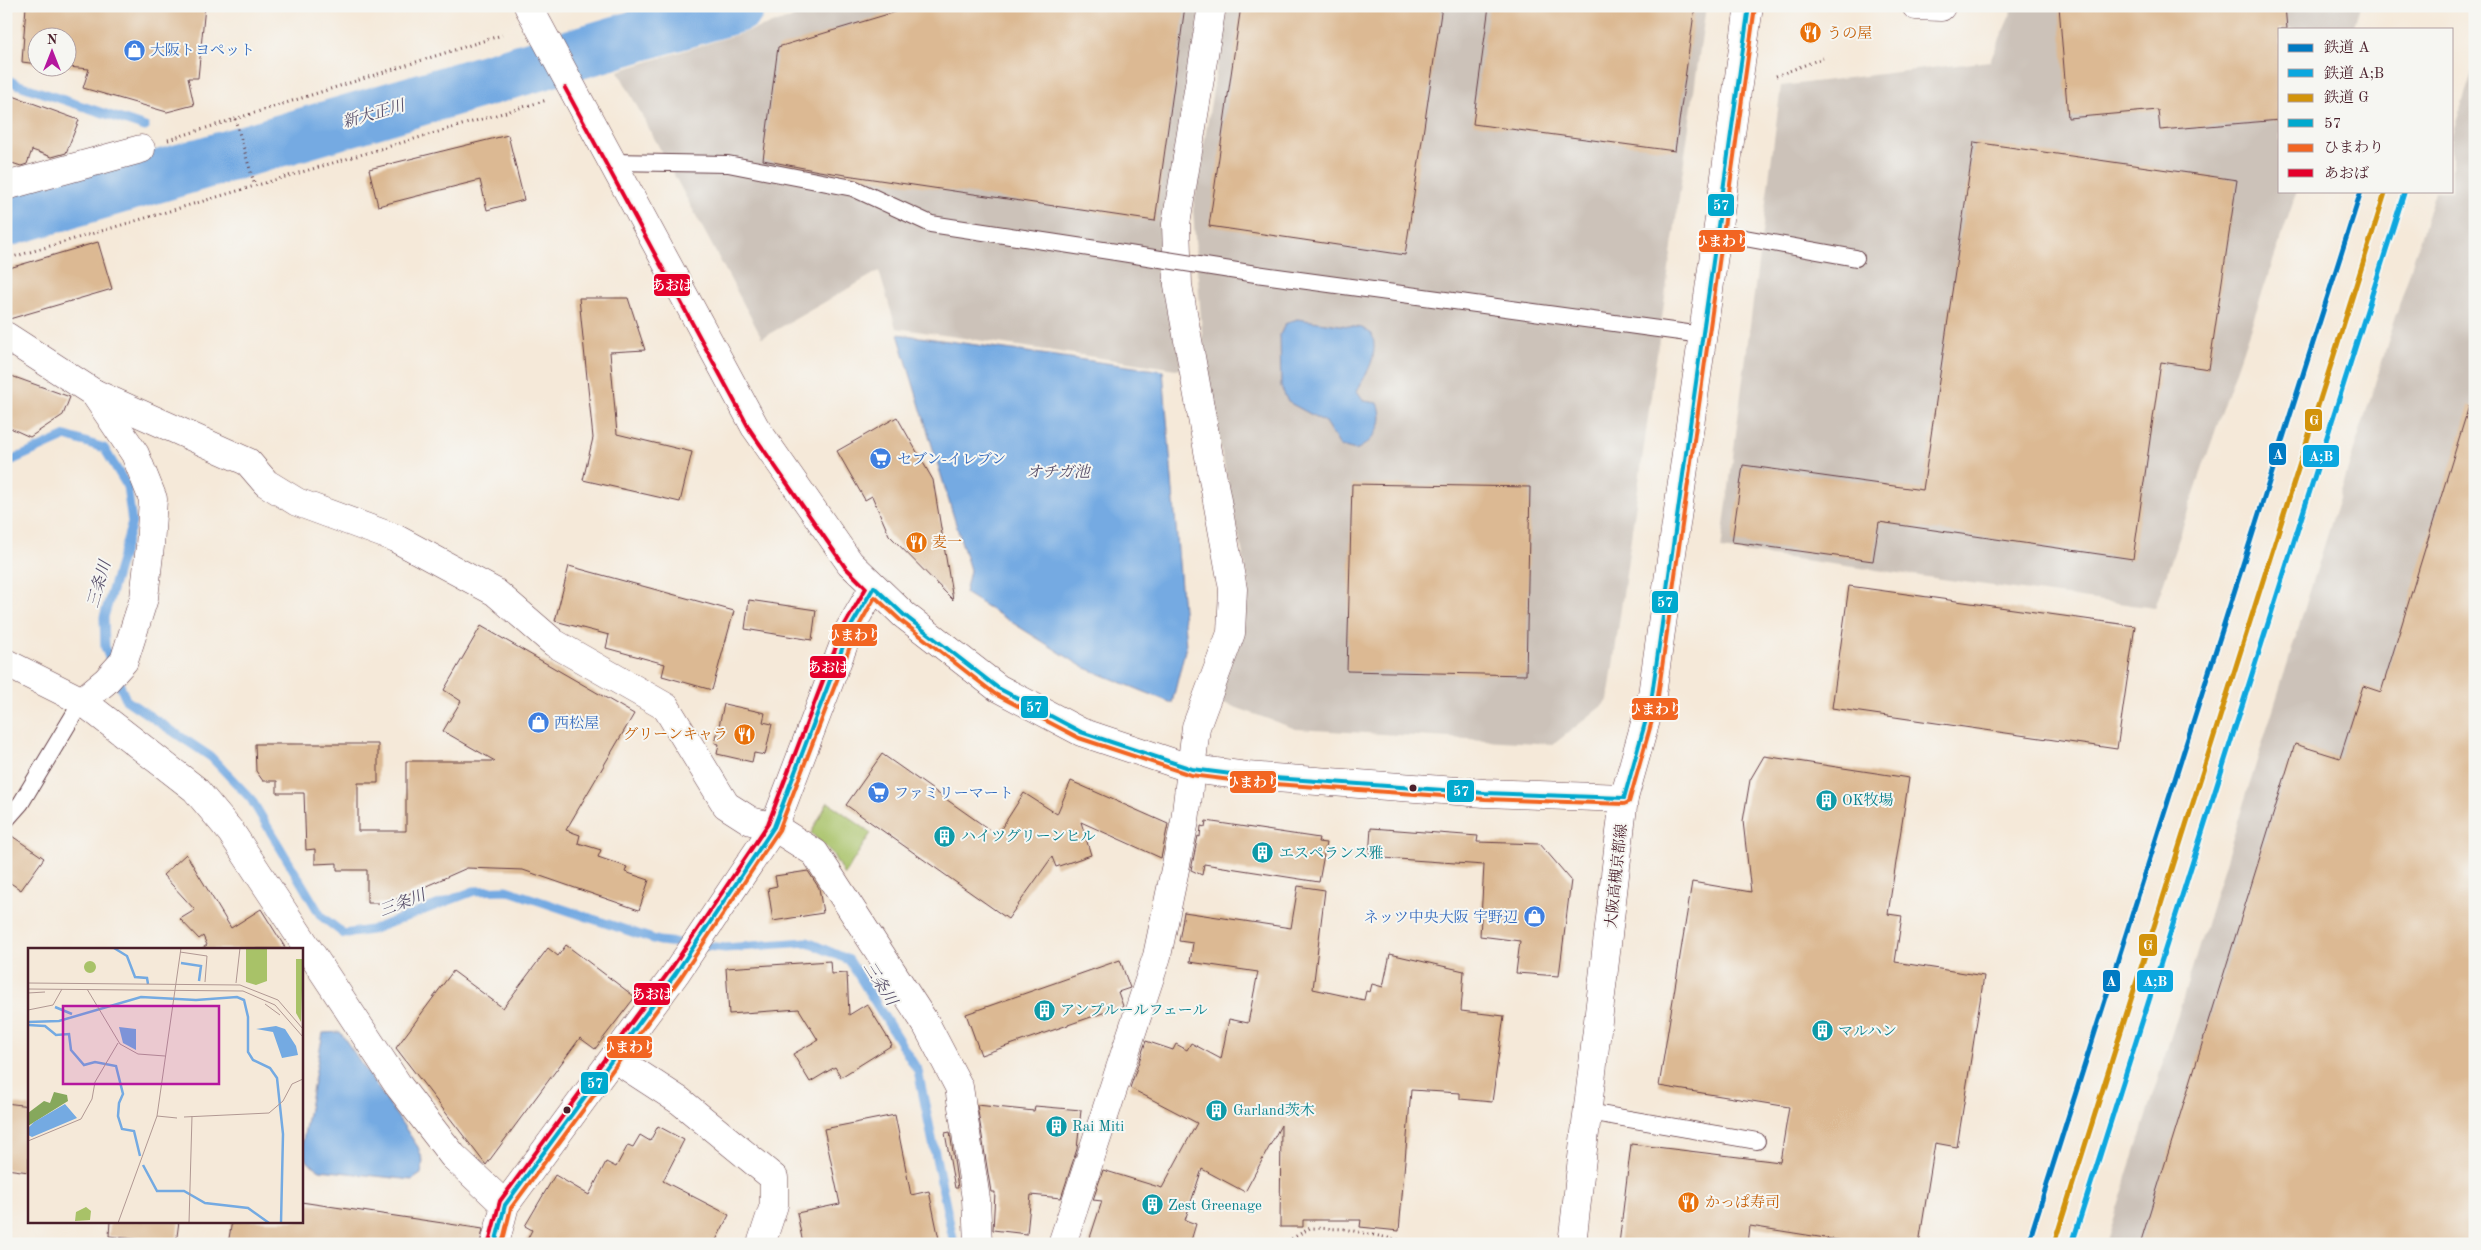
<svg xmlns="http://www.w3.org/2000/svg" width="2481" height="1250" font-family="'Old Standard TT','Noto Serif JP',serif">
	<rect width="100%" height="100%" fill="#f6f6f2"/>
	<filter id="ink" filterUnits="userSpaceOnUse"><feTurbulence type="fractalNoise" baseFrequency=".02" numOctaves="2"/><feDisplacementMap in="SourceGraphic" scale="10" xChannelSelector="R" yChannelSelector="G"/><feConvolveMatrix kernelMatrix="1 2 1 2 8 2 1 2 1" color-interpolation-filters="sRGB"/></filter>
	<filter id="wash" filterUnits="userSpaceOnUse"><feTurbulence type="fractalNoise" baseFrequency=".0096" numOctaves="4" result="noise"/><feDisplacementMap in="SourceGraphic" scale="20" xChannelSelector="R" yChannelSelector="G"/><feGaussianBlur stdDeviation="1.12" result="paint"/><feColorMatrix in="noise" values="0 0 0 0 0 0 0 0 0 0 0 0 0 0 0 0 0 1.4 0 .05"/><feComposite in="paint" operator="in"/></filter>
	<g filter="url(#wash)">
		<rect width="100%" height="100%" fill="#f5e9d9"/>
		<g fill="#ccc2b9">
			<path d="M830 6H1202L1166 207 1183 370 896 328 879 271 762 338 618 71Z"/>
			<path d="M1227 6H1706L1608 701 1554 744 1296 729 1215 700 1241 638 1249 584 1205 374 1193 210Z"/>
			<path d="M2014 6H2360L2353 29H2280V191H2297L2155 608 1721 549 1781 86 1990 61Z"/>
			<path d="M2475 63V1244H2106L2435 191H2452V135Z"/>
		</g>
		<path fill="#a8c268" stroke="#79704a" d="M828 802 871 833 844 875 832 853 811 833Z"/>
		<g fill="#74aae2" stroke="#5f6486">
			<path d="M1297 319 1362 328 1372 334C1379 356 1367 372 1357 391L1364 401 1378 403C1387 424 1374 441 1356 450L1340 446 1325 422 1288 402 1281 387 1280 335 1285 324Z"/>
			<path d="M898 334 1163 371 1186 646 1172 703 1083 667 965 593 970 570Z"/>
			<path d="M340 1032 418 1147 423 1161 421 1174 412 1180 320 1170 309 1163 301 1151 323 1033Z"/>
		</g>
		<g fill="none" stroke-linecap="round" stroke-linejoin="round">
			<g stroke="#74aae2" stroke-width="9">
				<path d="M6 78 16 84 145 127"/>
				<path d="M192 144 222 158"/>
				<path d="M6 463 66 436 104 448 127 486 132 523 104 617 105 647 126 700 211 757 251 799 321 916 344 934 371 930 474 891 506 890 659 941 725 948 807 942 849 960 918 1071 954 1244"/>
			</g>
			<path stroke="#74aae2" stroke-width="52" d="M6 221 739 6"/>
		</g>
		<g id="blocks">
			<g fill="#dcb993">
				<path d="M26 6H205L198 78H188L194 105 167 112 83 88 89 69 68 67V38H38V64L22 62Z"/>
				<path d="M915 6H1185L1155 221 819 171 763 160 778 47Z"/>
				<path d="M1241 6H1442L1405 255 1209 226Z"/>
				<path d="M1489 6H1695L1675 151 1473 124Z"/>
				<path d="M2059 6H2285L2287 29H2280V120L2160 130 2158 110 2068 118Z"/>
				<path d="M13 96 79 120 66 153 52 157 32 150 27 164 21 166 6 161V114Z"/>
				<path d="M508 135 524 200 487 210 480 180 378 206 369 169Z"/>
				<path d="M1974 142 2237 180 2209 369 2161 362 2133 559 1879 522 1873 561 1732 542 1743 465 1923 490Z"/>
				<path d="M98 242 112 289 6 320V269Z"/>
				<path d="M579 298H628L645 350 610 352 617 434 692 452 680 502 583 480 593 438Z"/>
				<path d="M6 374 70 397 63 415 30 437 6 426Z"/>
				<path d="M2469 406H2475V1244H2140L2295 744 2340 758 2363 686 2381 692Z"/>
				<path d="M897 417 933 480 953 600 889 535 872 496 865 500 837 451Z"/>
				<path d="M1352 484 1530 487 1526 675 1347 671Z"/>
				<path d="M569 566 734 611 712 690 662 676 665 664 606 648 609 635 555 621Z"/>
				<path d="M1849 586 2135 626 2117 749 1832 708Z"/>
				<path d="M749 600 816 610 812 640 745 629Z"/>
				<path d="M481 626 634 714 566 830 580 835 578 843 601 850 598 857 627 867 625 872 649 880 639 910 523 870 467 868 388 903H367V870H337V863L315 864V849L306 850 304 793H277V781H263L256 771 255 744H378V783H358V831H406V761H495L443 731 461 701 444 690Z"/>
				<path d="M724 704 765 713 763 722 772 724 765 755 754 753 752 762 717 754 719 744 715 743Z"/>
				<path d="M882 754 997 835 1024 793 1057 814 1071 781 1168 824 1161 858 1081 822 1091 855 1056 867 1052 857 1008 919 846 805Z"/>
				<path d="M1764 756 1909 778 1888 914 1902 916 1895 962 1984 976 1957 1147 1935 1143 1919 1244H1863L1750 1226 1748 1244H1619L1631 1144 1780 1162 1789 1107 1659 1086 1692 882 1751 892 1743 821 1750 780Z"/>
				<path d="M1206 821 1319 838 1318 842 1326 843 1319 882 1204 864 1202 875 1191 870 1198 836 1200 837 1201 826 1205 827Z"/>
				<path d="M1371 828 1478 836 1477 842 1540 844 1571 880 1559 976 1516 973 1520 941 1480 936 1484 865 1369 857Z"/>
				<path d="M6 832 44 858 21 890 6 880Z"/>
				<path d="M186 854 231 928 261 909 286 949H201L207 945 203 936 199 939 180 919 195 910 163 875Z"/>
				<path d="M808 871 819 888 823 913 773 921 768 888 777 886 775 876Z"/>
				<path d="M1298 886 1325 890 1313 989 1364 1000 1366 991 1370 992 1372 984 1383 987 1390 954 1464 971 1461 1011 1504 1016 1492 1102 1460 1099V1093L1411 1090 1399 1231 1360 1227 1361 1220H1303V1227H1280L1281 1125 1245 1192 1202 1169 1185 1220 1196 1224 1190 1244H1088L1102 1201 1093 1200 1103 1170 1162 1188 1197 1123 1130 1088 1146 1041 1173 1050 1176 1044 1187 1050 1191 1043 1221 1059 1229 1019 1248 1023 1258 972 1190 962 1193 943 1179 941 1184 912 1291 928Z"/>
				<path d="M566 945 635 997 595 1049 580 1038 486 1165 396 1048 453 971 503 1008 548 948 558 956Z"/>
				<path d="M1120 960 1130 988 1118 992 1123 1006 981 1055 966 1014Z"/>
				<path d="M830 961 831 974 847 973 849 1015 867 1004 892 1045 841 1077 835 1067 810 1082 793 1054 818 1040 799 1009 729 1014 726 968Z"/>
				<path d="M6 1103 29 1106V1172L6 1169Z"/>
				<path d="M977 1105 1034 1111 1035 1106 1081 1110 1077 1149 1061 1198 1031 1195 1027 1234 993 1230 995 1192H991Z"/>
				<path d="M895 1115 911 1195 929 1191 940 1244H803L797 1213 840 1204 824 1129Z"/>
				<path d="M658 1126 684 1140 663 1181 729 1215 714 1244H525L532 1230 525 1226 555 1175 589 1195 606 1162 616 1167 628 1145 633 1147 640 1135 650 1141Z"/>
				<path d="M950 1132 958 1188H955L945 1133Z"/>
				<path d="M301 1202 483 1229 480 1244H228L232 1221H301Z"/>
				<path d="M110 1221H179L176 1244 109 1236Z"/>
			</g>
		</g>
	</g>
	<g filter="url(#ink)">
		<use href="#blocks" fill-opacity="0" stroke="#643d45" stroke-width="1"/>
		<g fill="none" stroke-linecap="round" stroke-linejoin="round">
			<defs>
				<g id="lane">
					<path d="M612 162 728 164 853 188 931 224 1116 252"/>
					<path d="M1717 233 1856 258"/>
					<path d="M1256 274 1702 335"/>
					<path d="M6 820 21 803 82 701"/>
					<path d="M1588 1112 1757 1141"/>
				</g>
				<g id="street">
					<path d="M1916 6 1941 7"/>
					<path d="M6 186 141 149"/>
					<path d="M6 336 94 393 248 462 266 483 297 502 395 538 495 592 554 643 666 707 726 805 751 821 774 827 815 853 926 1024 959 1087 976 1199 978 1244"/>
					<path d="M6 663 82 701 195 789 231 832 398 1085 453 1156 505 1205"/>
					<path d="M82 701 106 681 124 661 144 598 150 546 153 499 135 454 94 393"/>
					<path d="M614 1058 680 1101 774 1178V1205L761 1244"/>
					<path d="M1062 1244 1157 956 1185 821 1196 727 1231 633 1233 589 1178 285 1176 224 1212 6"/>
				</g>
				<g id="secondary">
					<path d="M528 6 755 427 850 563 904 615 998 688 1081 732 1192 769 1247 776 1485 793 1624 798"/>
					<path d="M495 1244 505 1205 676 973 774 827 850 628 874 587"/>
				</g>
				<path id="primary" d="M1572 1244 1624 798 1651 702 1749 6"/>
			</defs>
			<use href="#lane" stroke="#643d45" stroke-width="18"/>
			<use href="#street" stroke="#643d45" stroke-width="29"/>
			<use href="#secondary" stroke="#643d45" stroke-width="29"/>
			<use href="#primary" stroke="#643d45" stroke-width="29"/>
			<g stroke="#643d45" stroke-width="3" stroke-dasharray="1 4" stroke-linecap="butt">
				<path d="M1776 76 1823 58"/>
				<path d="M235 119 255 186"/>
				<path d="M168 140 502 35"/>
				<path d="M6 259 547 100"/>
				<path d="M1283 1244 1310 1228 1344 1229 1418 1244"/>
				<path d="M1523 1244 1539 1243"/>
			</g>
			<use href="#lane" stroke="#fff" stroke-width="16"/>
			<use href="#street" stroke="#fff" stroke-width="28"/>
			<use href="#secondary" stroke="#fff" stroke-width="28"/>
			<use href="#primary" stroke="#fff" stroke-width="28"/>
			<defs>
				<path id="lane-bridge" d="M1116 252 1256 274"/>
			</defs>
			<use href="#lane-bridge" stroke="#643d45" stroke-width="18" stroke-linecap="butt"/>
			<use href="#lane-bridge" stroke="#fff" stroke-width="16"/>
			<defs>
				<g id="bus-1">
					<path d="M874 587 904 615 998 688 1081 732 1192 769 1247 776 1485 793 1624 798"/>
					<path d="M1624 798 1651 702 1749 6"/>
					<path d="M495 1244 505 1205 676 973 774 827 850 628 874 587"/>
				</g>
				<path id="bus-2" d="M502 1244 511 1208 681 977 779 830 856 631 875 597 900 620 995 694 1079 738 1191 775 1247 782 1485 799 1624 804 1629 802 1657 703 1755 7"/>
				<path id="bus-3" d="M489 1242 500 1201 671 969 768 824 844 626 866 588 845 567 750 430 565 88"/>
			</defs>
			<use href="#bus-1" stroke="#f6f6f2" stroke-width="8"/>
			<use href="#bus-2" stroke="#f6f6f2" stroke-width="8"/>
			<use href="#bus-3" stroke="#f6f6f2" stroke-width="8"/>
			<use href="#bus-1" stroke="#00a9ce" stroke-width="4"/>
			<use href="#bus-2" stroke="#f26522" stroke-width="4"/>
			<use href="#bus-3" stroke="#e4002b" stroke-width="4"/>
			<defs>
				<path id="rail-1" d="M2028 1244 2361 191"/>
				<path id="rail-2" d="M2072 1244 2404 193"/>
				<path id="rail-3" d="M2054 1244 2385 193"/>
			</defs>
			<use href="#rail-1" stroke="#f6f6f2" stroke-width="9"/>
			<use href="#rail-2" stroke="#f6f6f2" stroke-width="9"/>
			<use href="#rail-3" stroke="#f6f6f2" stroke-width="9"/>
			<use href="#rail-1" stroke="#007ac2" stroke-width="5"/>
			<use href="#rail-2" stroke="#0ba7df" stroke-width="5"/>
			<use href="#rail-3" stroke="#d2930b" stroke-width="5"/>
		</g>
	</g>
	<defs>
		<symbol id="restaurant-disc" viewBox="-11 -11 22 22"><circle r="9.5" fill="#e8710a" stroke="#f6f6f2"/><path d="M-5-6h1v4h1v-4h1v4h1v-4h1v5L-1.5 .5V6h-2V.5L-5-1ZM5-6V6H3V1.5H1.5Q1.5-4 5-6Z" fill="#fff"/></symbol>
		<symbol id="shop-disc" viewBox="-11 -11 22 22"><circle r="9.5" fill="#3f7fe0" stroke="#f6f6f2"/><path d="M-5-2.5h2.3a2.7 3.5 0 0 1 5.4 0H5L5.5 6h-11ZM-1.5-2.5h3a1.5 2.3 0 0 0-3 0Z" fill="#fff"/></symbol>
		<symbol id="supermarket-disc" viewBox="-11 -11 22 22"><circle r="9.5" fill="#3f7fe0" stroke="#f6f6f2"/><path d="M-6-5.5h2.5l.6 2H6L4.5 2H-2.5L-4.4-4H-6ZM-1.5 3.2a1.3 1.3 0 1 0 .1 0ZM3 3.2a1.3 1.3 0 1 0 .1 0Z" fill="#fff"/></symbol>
		<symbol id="building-disc" viewBox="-11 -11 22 22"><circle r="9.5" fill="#0f9aa8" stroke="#f6f6f2"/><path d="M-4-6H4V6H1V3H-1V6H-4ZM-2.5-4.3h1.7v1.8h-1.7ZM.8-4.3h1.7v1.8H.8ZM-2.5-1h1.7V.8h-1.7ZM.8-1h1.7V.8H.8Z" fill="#fff"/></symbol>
	</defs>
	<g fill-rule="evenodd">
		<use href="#restaurant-disc" x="1798" y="20" width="25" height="25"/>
		<use href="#shop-disc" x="122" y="38" width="25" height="25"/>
		<use href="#supermarket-disc" x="868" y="446" width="25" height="25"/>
		<use href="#restaurant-disc" x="904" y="530" width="25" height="25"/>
		<use href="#shop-disc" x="526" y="710" width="25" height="25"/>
		<use href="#restaurant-disc" x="732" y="722" width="25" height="25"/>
		<use href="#supermarket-disc" x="866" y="780" width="25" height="25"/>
		<use href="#building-disc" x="1814" y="788" width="25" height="25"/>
		<use href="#building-disc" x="932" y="824" width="25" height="25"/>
		<use href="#building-disc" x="1250" y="840" width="25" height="25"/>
		<use href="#shop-disc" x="1522" y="904" width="25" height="25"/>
		<use href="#building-disc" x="1032" y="998" width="25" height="25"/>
		<use href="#building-disc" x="1810" y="1018" width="25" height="25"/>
		<use href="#building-disc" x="1204" y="1098" width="25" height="25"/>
		<use href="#building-disc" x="1044" y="1114" width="25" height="25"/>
		<use href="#restaurant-disc" x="1676" y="1190" width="25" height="25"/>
		<use href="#building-disc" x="1140" y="1192" width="25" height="25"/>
	</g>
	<g fill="#4a1f2b" stroke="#f6f6f2" stroke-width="2">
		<circle cx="1413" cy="788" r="4.5"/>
		<circle cx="567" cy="1110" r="4.5"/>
	</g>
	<g text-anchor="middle" stroke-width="4" stroke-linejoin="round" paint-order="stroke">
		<g font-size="15" fill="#c56008" stroke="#f6f6f2" text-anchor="start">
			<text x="1827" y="38">うの屋</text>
			<text x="932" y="547">麦一</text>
			<text x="728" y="739" text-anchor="end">グリーンキャラ</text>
			<text x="1705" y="1207">かっぱ寿司</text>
		</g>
		<g font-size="15" fill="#366cbe" stroke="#f6f6f2" text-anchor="start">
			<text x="150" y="55">大阪トヨペット</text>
			<text x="897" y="464">セブン-イレブン</text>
			<text x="554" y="728">西松屋</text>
			<text x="894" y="798">ファミリーマート</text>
			<text x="1518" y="922" text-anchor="end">ネッツ中央大阪 宇野辺</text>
		</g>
		<g font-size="15" fill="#0d838f" stroke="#f6f6f2" text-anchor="start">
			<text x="1842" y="805">OK牧場</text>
			<text x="961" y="841">ハイツグリーンヒル</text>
			<text x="1279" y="858">エスペランス雅</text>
			<text x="1060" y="1015">アンプルールフェール</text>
			<text x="1838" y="1036">マルハン</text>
			<text x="1233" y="1115">Garland茨木</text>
			<text x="1072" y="1131">Rai Miti</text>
			<text x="1168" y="1210">Zest Greenage</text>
		</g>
		<g font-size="15" fill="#4a1f2b" stroke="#f6f6f2">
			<text transform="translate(1616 876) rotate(-84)" y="5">大阪高槻京都線</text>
		</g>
		<g font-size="16" font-style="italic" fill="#59506b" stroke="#f6f6f2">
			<text transform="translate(373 113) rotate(-16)" y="6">新大正川</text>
			<text x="1058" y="477">オチガ池</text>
			<text transform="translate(98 584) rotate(-74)" y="6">三条川</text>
			<text transform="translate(402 902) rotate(-21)" y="6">三条川</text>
			<text transform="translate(881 983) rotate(58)" y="6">三条川</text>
		</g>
	</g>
	<g transform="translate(28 948)">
		<rect width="275" height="275" fill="#f5e9d9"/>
		<path d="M218 0H239V33L228 37 218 34ZM268 11H275L273 74 268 65ZM56 19a6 6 0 1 1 12 0a6 6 0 1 1-12 0ZM58 259 63 263 62 272 47 273 48 264Z" fill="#a8c268"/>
		<path d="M26 144 39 147 40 153 0 178V165L16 153 22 155Z" fill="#86a85c"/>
		<path d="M248 78 257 81 268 98 270 107 254 110 245 84 228 81ZM91 79 108 81V102L95 95ZM37 156 49 170 4 189 0 187V180L6 174Z" fill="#74aae2"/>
		<path fill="none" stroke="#74aae2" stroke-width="2.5" d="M86 0 99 8 107 29 119 30 120 36M153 15 173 18 171 33M27 59 44 66M0 74 31 73 113 49 168 52 209 49 216 52 220 69V104L225 112 242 120 249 130 255 186 253 275M0 77 17 78 28 87 41 86 43 102 56 117 67 114 88 118 95 146 91 155 90 168 94 181 106 183 112 208M115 217 129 243H156L177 255 220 260 241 275"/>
		<path fill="none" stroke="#b19893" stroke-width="1" d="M152 4 179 8 177 34M0 35 212 37 250 52 275 81M208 35 212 0M0 41 215 43 247 57 275 89M59 41 92 96 110 106 137 108M0 45 17 44M237 56 252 67M0 62 25 57 34 41M129 168 149 170M156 169 241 165 255 153 264 136 275 131M0 193 53 171 64 151 67 134 90 95M90 275 129 168 153 0M161 275 164 168"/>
		<path fill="#b5179e" fill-opacity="0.15" stroke="#b5179e" stroke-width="2.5" d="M35 58H191V136H35Z"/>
		<rect width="275" height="275" fill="none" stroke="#4a1f2b" stroke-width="2.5"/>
	</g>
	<g stroke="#f6f6f2" stroke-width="2">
		<rect x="1707" y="193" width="28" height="24" rx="5" fill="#00a9ce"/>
		<rect x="1698" y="229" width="48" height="24" rx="5" fill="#f26522"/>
		<rect x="653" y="273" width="38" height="24" rx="5" fill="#e4002b"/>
		<rect x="2304" y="408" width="19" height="24" rx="5" fill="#d2930b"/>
		<rect x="2268" y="442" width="19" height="24" rx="5" fill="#007ac2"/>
		<rect x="2302" y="444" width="38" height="24" rx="5" fill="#0ba7df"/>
		<rect x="1651" y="590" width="28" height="24" rx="5" fill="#00a9ce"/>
		<rect x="831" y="623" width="47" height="24" rx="5" fill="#f26522"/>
		<rect x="809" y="655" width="38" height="24" rx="5" fill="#e4002b"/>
		<rect x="1020" y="695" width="29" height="24" rx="5" fill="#00a9ce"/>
		<rect x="1631" y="697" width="48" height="24" rx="5" fill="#f26522"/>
		<rect x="1229" y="770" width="48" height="24" rx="5" fill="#f26522"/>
		<rect x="1446" y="779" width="29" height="24" rx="5" fill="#00a9ce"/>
		<rect x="2138" y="933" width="20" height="24" rx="5" fill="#d2930b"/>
		<rect x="2102" y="969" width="19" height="24" rx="5" fill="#007ac2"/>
		<rect x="2136" y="969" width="38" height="24" rx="5" fill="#0ba7df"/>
		<rect x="633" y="982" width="38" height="24" rx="5" fill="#e4002b"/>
		<rect x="606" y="1035" width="47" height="24" rx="5" fill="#f26522"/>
		<rect x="580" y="1071" width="29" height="24" rx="5" fill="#00a9ce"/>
	</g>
	<g font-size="14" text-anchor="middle" font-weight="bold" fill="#fff">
		<text x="1721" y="210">57</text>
		<text x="1722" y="246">ひまわり</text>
		<text x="672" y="290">あおば</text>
		<text x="2314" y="425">G</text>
		<text x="2278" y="459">A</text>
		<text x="2321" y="461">A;B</text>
		<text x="1665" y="607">57</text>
		<text x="854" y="640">ひまわり</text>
		<text x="828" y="672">あおば</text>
		<text x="1034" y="712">57</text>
		<text x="1655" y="714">ひまわり</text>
		<text x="1253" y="787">ひまわり</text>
		<text x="1461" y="796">57</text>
		<text x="2148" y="950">G</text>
		<text x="2111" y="986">A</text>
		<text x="2155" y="986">A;B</text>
		<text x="652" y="999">あおば</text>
		<text x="629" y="1052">ひまわり</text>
		<text x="595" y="1088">57</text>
	</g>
	<rect width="2481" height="1250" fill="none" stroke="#f6f6f2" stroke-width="25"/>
	<rect x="2278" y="28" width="175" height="165" fill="#f6f6f2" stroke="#b1a0a2"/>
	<rect x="2288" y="44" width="25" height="8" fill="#007ac2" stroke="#b1a0a2"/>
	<text x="2324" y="52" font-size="15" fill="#4a1f2b">鉄道 A</text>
	<rect x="2288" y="69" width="25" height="8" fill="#0ba7df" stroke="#b1a0a2"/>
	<text x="2324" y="78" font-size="15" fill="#4a1f2b">鉄道 A;B</text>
	<rect x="2288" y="94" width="25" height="8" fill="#d2930b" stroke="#b1a0a2"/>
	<text x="2324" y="102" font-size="15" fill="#4a1f2b">鉄道 G</text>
	<rect x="2288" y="119" width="25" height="8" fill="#00a9ce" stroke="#b1a0a2"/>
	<text x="2324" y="128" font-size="15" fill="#4a1f2b">57</text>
	<rect x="2288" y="144" width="25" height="8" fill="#f26522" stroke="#b1a0a2"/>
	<text x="2324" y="152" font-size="15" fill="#4a1f2b">ひまわり</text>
	<rect x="2288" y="169" width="25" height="8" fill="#e4002b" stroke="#b1a0a2"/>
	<text x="2324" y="178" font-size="15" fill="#4a1f2b">あおば</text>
	<g transform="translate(52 52)"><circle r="24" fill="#f6f6f2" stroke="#b1a0a2"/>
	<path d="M0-4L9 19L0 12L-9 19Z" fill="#b5179e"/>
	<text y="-8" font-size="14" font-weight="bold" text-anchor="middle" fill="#4a1f2b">N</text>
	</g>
</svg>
